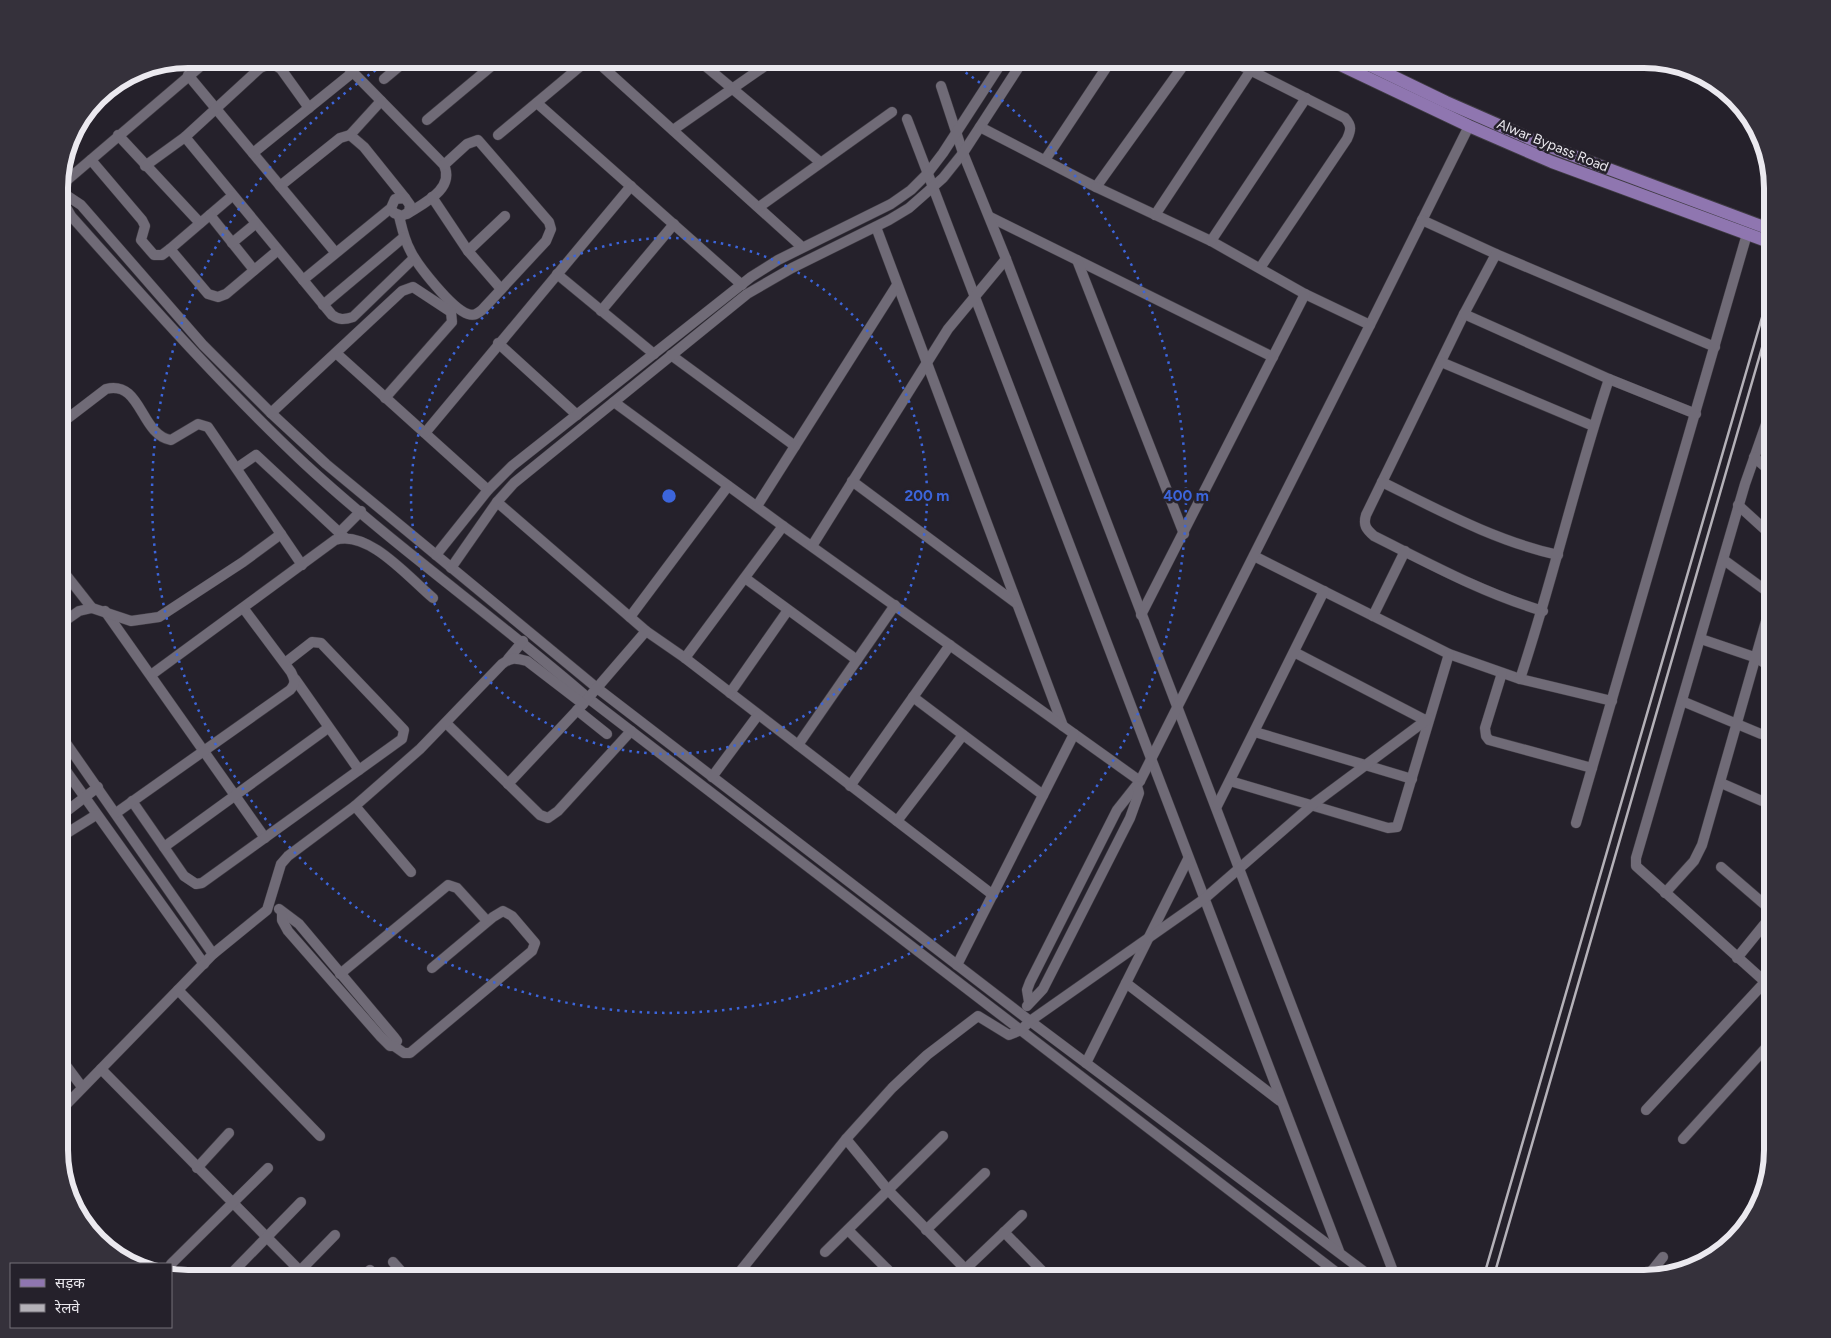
<svg xmlns="http://www.w3.org/2000/svg" width="1831" height="1338" font-family="Figtree,'Noto Sans Devanagari',sans-serif">
	<rect width="100%" height="100%" fill="#25212b"/>
	<g fill="none" stroke-linecap="round" stroke-linejoin="round">
		<defs>
			<g id="minor">
				<path d="M340 59 444 165C455 189 424 203 407 214"/>
				<path d="M594 59 802 247"/>
				<path d="M697 59 820 162"/>
				<path d="M1228 59 1345 118C1352 126 1351 130 1347 139L1260 268"/>
				<path d="M188 75 335 252"/>
				<path d="M384 79 408 59"/>
				<path d="M537 103 742 285"/>
				<path d="M88 110 139 68"/>
				<path d="M907 119 1339 1251"/>
				<path d="M427 120 500 59"/>
				<path d="M980 127 1096 187 1188 59"/>
				<path d="M673 130 775 59"/>
				<path d="M118 135 200 223"/>
				<path d="M350 135 381 101"/>
				<path d="M498 135 589 59"/>
				<path d="M185 137 332 315C339 320 344 320 353 317L414 258"/>
				<path d="M253 153 352 73"/>
				<path d="M91 160 142 220 145 226 141 240 154 255H162L170 249 232 196"/>
				<path d="M1045 160 1112 59"/>
				<path d="M145 166 185 137 260 68C269 64 274 64 281 69L309 108"/>
				<path d="M59 185 66 195 81 205 203 345 271 413 326 464 597 688 1030 1021 1374 1279"/>
				<path d="M280 186 340 138 350 135 364 147 405 198"/>
				<path d="M59 187 209 59"/>
				<path d="M1096 187 1211 241 1305 294 1370 325 1469 126"/>
				<path d="M66 195 62 200 71 216C147 301 222 386 305 464 395 547 496 618 588 698L1345 1279"/>
				<path d="M432 197 468 251 501 289"/>
				<path d="M759 207 892 112"/>
				<path d="M210 215 254 270"/>
				<path d="M1155 215 1251 70"/>
				<path d="M399 216C402 228 404 239 410 250 417 265 452 309 468 314 474 316 477 314 482 310L546 241 551 229 549 222 478 140 467 144 444 165"/>
				<path d="M990 217 1273 357"/>
				<path d="M1422 220 1496 254"/>
				<path d="M876 227 1063 726"/>
				<path d="M1211 241 1306 98"/>
				<path d="M232 243 255 224"/>
				<path d="M170 249 208 294 218 297 226 294 277 251"/>
				<path d="M468 251 505 216"/>
				<path d="M1006 259 1396 1279"/>
				<path d="M1077 260 1184 534"/>
				<path d="M557 274 654 354"/>
				<path d="M303 280 391 208 395 199 405 198 410 205 409 212 402 216 394 213 391 208"/>
				<path d="M323 305 404 237"/>
				<path d="M601 311 674 224"/>
				<path d="M1464 314 1366 515C1363 525 1366 529 1374 536 1430 564 1483 593 1543 611"/>
				<path d="M498 343 577 415"/>
				<path d="M336 353 488 490"/>
				<path d="M671 355 795 446"/>
				<path d="M1441 362 1593 426"/>
				<path d="M1609 379 1696 414"/>
				<path d="M614 402 783 526 1140 781"/>
				<path d="M1772 407 1745 484 1636 858V866L1772 988"/>
				<path d="M271 413 402 291 413 287 451 312 452 322 385 398"/>
				<path d="M59 425 106 389C142 380 140 435 171 440L198 424 208 427 302 565"/>
				<path d="M425 433 631 186"/>
				<path d="M1754 457 1772 473"/>
				<path d="M237 468 256 455 344 537"/>
				<path d="M852 481 1016 603"/>
				<path d="M1382 482C1439 510 1495 541 1558 555"/>
				<path d="M497 502 646 631 685 658 993 895"/>
				<path d="M1738 505 1772 536"/>
				<path d="M757 506 897 285"/>
				<path d="M339 533 361 511"/>
				<path d="M812 546 948 329 1006 259 963 153 941 86"/>
				<path d="M436 555 488 490 512 466 751 277 778 260 891 204 911 190 927 174 943 153 1004 59"/>
				<path d="M1254 556 1449 654 1520 679 1612 701"/>
				<path d="M1724 560 1772 595"/>
				<path d="M59 566 92 608"/>
				<path d="M451 568 497 502 514 483 747 294 792 268 889 220 909 208 943 178 963 153 1024 59"/>
				<path d="M745 578 857 660"/>
				<path d="M105 611 265 838"/>
				<path d="M1141 615 1305 294"/>
				<path d="M1373 616 1405 551"/>
				<path d="M630 617 728 486"/>
				<path d="M59 625 79 611 92 608 131 621 159 617 243 562 281 534"/>
				<path d="M1701 639 1757 658 1772 668"/>
				<path d="M1294 652 1425 720"/>
				<path d="M685 658 783 526"/>
				<path d="M508 659 523 641"/>
				<path d="M1502 673 1485 728 1486 736 1489 740 1592 768"/>
				<path d="M151 675 335 540C368 529 409 578 433 598"/>
				<path d="M295 679 359 770"/>
				<path d="M1520 679C1553 580 1576 478 1609 379L1464 314 1496 254 1715 347"/>
				<path d="M730 693 788 610"/>
				<path d="M913 697 1043 795"/>
				<path d="M1682 701 1761 734H1772"/>
				<path d="M577 710 607 734"/>
				<path d="M446 723 540 815 548 818 558 811 631 731"/>
				<path d="M1255 732 1412 779"/>
				<path d="M59 733 213 954"/>
				<path d="M798 745 895 605"/>
				<path d="M59 761 204 964"/>
				<path d="M712 777 758 715"/>
				<path d="M1230 781 1388 828 1397 827 1449 654"/>
				<path d="M1721 783 1762 801"/>
				<path d="M508 784 583 704 646 631"/>
				<path d="M850 786 950 645"/>
				<path d="M132 801 184 876 196 884 202 883 402 739 404 730 321 643 312 642 285 663"/>
				<path d="M355 806 411 872"/>
				<path d="M1217 806 1324 591"/>
				<path d="M116 813 290 690C296 683 295 680 291 672L244 609"/>
				<path d="M59 817 98 787"/>
				<path d="M897 821 963 735"/>
				<path d="M1576 823 1747 234"/>
				<path d="M59 838 96 815"/>
				<path d="M164 847 328 728"/>
				<path d="M1721 867 1772 911"/>
				<path d="M1665 893 1694 861 1702 845 1772 600"/>
				<path d="M279 909 299 924 394 1037 397 1041 394 1046"/>
				<path d="M282 914V920L288 931 380 1036 390 1046H394L404 1053H410L532 951 535 943 512 916 503 911 493 917 432 968"/>
				<path d="M1737 958 1772 915"/>
				<path d="M957 965 1074 734"/>
				<path d="M340 974 448 885 457 888 487 921"/>
				<path d="M1126 983 1280 1101"/>
				<path d="M178 990 320 1136"/>
				<path d="M1029 1002 1027 990 1030 982 1117 810 1140 781 1370 325"/>
				<path d="M1027 1006 1043 989 1130 818 1139 793 1137 786"/>
				<path d="M59 1056 82 1087"/>
				<path d="M1086 1063 1188 859"/>
				<path d="M101 1069 308 1279"/>
				<path d="M1646 1110 1765 982"/>
				<path d="M59 1112 213 954 267 910 281 864 288 856 355 806 420 749 502 664C511 657 516 658 527 661L583 704"/>
				<path d="M846 1139 888 1190 975 1279"/>
				<path d="M1683 1139 1772 1041"/>
				<path d="M197 1168 229 1133"/>
				<path d="M848 1230 897 1279"/>
				<path d="M926 1230 985 1173"/>
				<path d="M1004 1232 1050 1279"/>
				<path d="M825 1252 943 1136"/>
				<path d="M393 1262 408 1279"/>
				<path d="M171 1264 268 1168"/>
				<path d="M1646 1278 1663 1257"/>
				<path d="M226 1279 301 1202"/>
				<path d="M292 1279 335 1235"/>
				<path d="M361 1279 370 1270"/>
				<path d="M734 1279 846 1139 892 1088 927 1055 978 1016 1009 1035 1021 1030 1030 1021 1204 899 1312 805 1429 718"/>
				<path d="M877 1279 887 1269"/>
				<path d="M955 1279 1022 1215"/>
			</g>
			<g id="major">
				<path d="M1328 59 1469 126 1552 162 1772 243"/>
				<path d="M1357 59 1446 102 1542 144 1772 230"/>
			</g>
		</defs>
		<use href="#minor" stroke="#3f3b43" stroke-width="11"/>
		<use href="#major" stroke="#3f3b43" stroke-width="14"/>
		<use href="#minor" stroke="#706b77" stroke-width="10"/>
		<use href="#major" stroke="#8f76b0" stroke-width="12"/>
		<g stroke="#b4b1b8" stroke-width="2.5">
			<path d="M1483 1279 1772 283"/>
			<path d="M1493 1279 1772 313"/>
		</g>
	</g>
	<g fill="none" stroke="#3c65db" stroke-width="2.5" stroke-dasharray="2.5 5">
		<circle cx="669" cy="496" r="258"/>
		<path d="M947 60A517 517 0 1 1 391 60"/>
	</g>
	<g text-anchor="middle" stroke-width="5" stroke-linejoin="round" paint-order="stroke">
		<g font-size="14" fill="#ebe9ef" stroke="#25212b">
			<text transform="translate(1553 145) rotate(22)" y="5">Alwar Bypass Road</text>
		</g>
	</g>
	<path d="M0 0H1831V1338H0ZM188 68H1644A120 120 0 0 1 1764 188V1150A120 120 0 0 1 1644 1270H188A120 120 0 0 1 68 1150V188A120 120 0 0 1 188 68Z" fill="#35313b" fill-rule="evenodd"/>
	<path fill="none" stroke="#ebe9ef" stroke-width="6" d="M188 68H1644A120 120 0 0 1 1764 188V1150A120 120 0 0 1 1644 1270H188A120 120 0 0 1 68 1150V188A120 120 0 0 1 188 68Z"/>
	<circle cx="669" cy="496" r="8" fill="#3c65db" stroke="#25212b" stroke-width="2.5"/>
	<g font-size="15" text-anchor="middle" font-weight="bold" fill="#3c65db" stroke="#25212b" stroke-width="5" stroke-linejoin="round" paint-order="stroke">
		<text x="927" y="501">200 m</text>
		<text x="1186" y="501">400 m</text>
	</g>
	<rect x="10" y="1263" width="162" height="65" fill="#25212b" stroke="#747179"/>
	<rect x="20" y="1279" width="25" height="8" fill="#8f76b0" stroke="#747179"/>
	<text x="55" y="1288" font-size="15" fill="#ebe9ef">सड़क</text>
	<rect x="20" y="1304" width="25" height="8" fill="#b4b1b8" stroke="#747179"/>
	<text x="55" y="1313" font-size="15" fill="#ebe9ef">रेलवे</text>
</svg>
